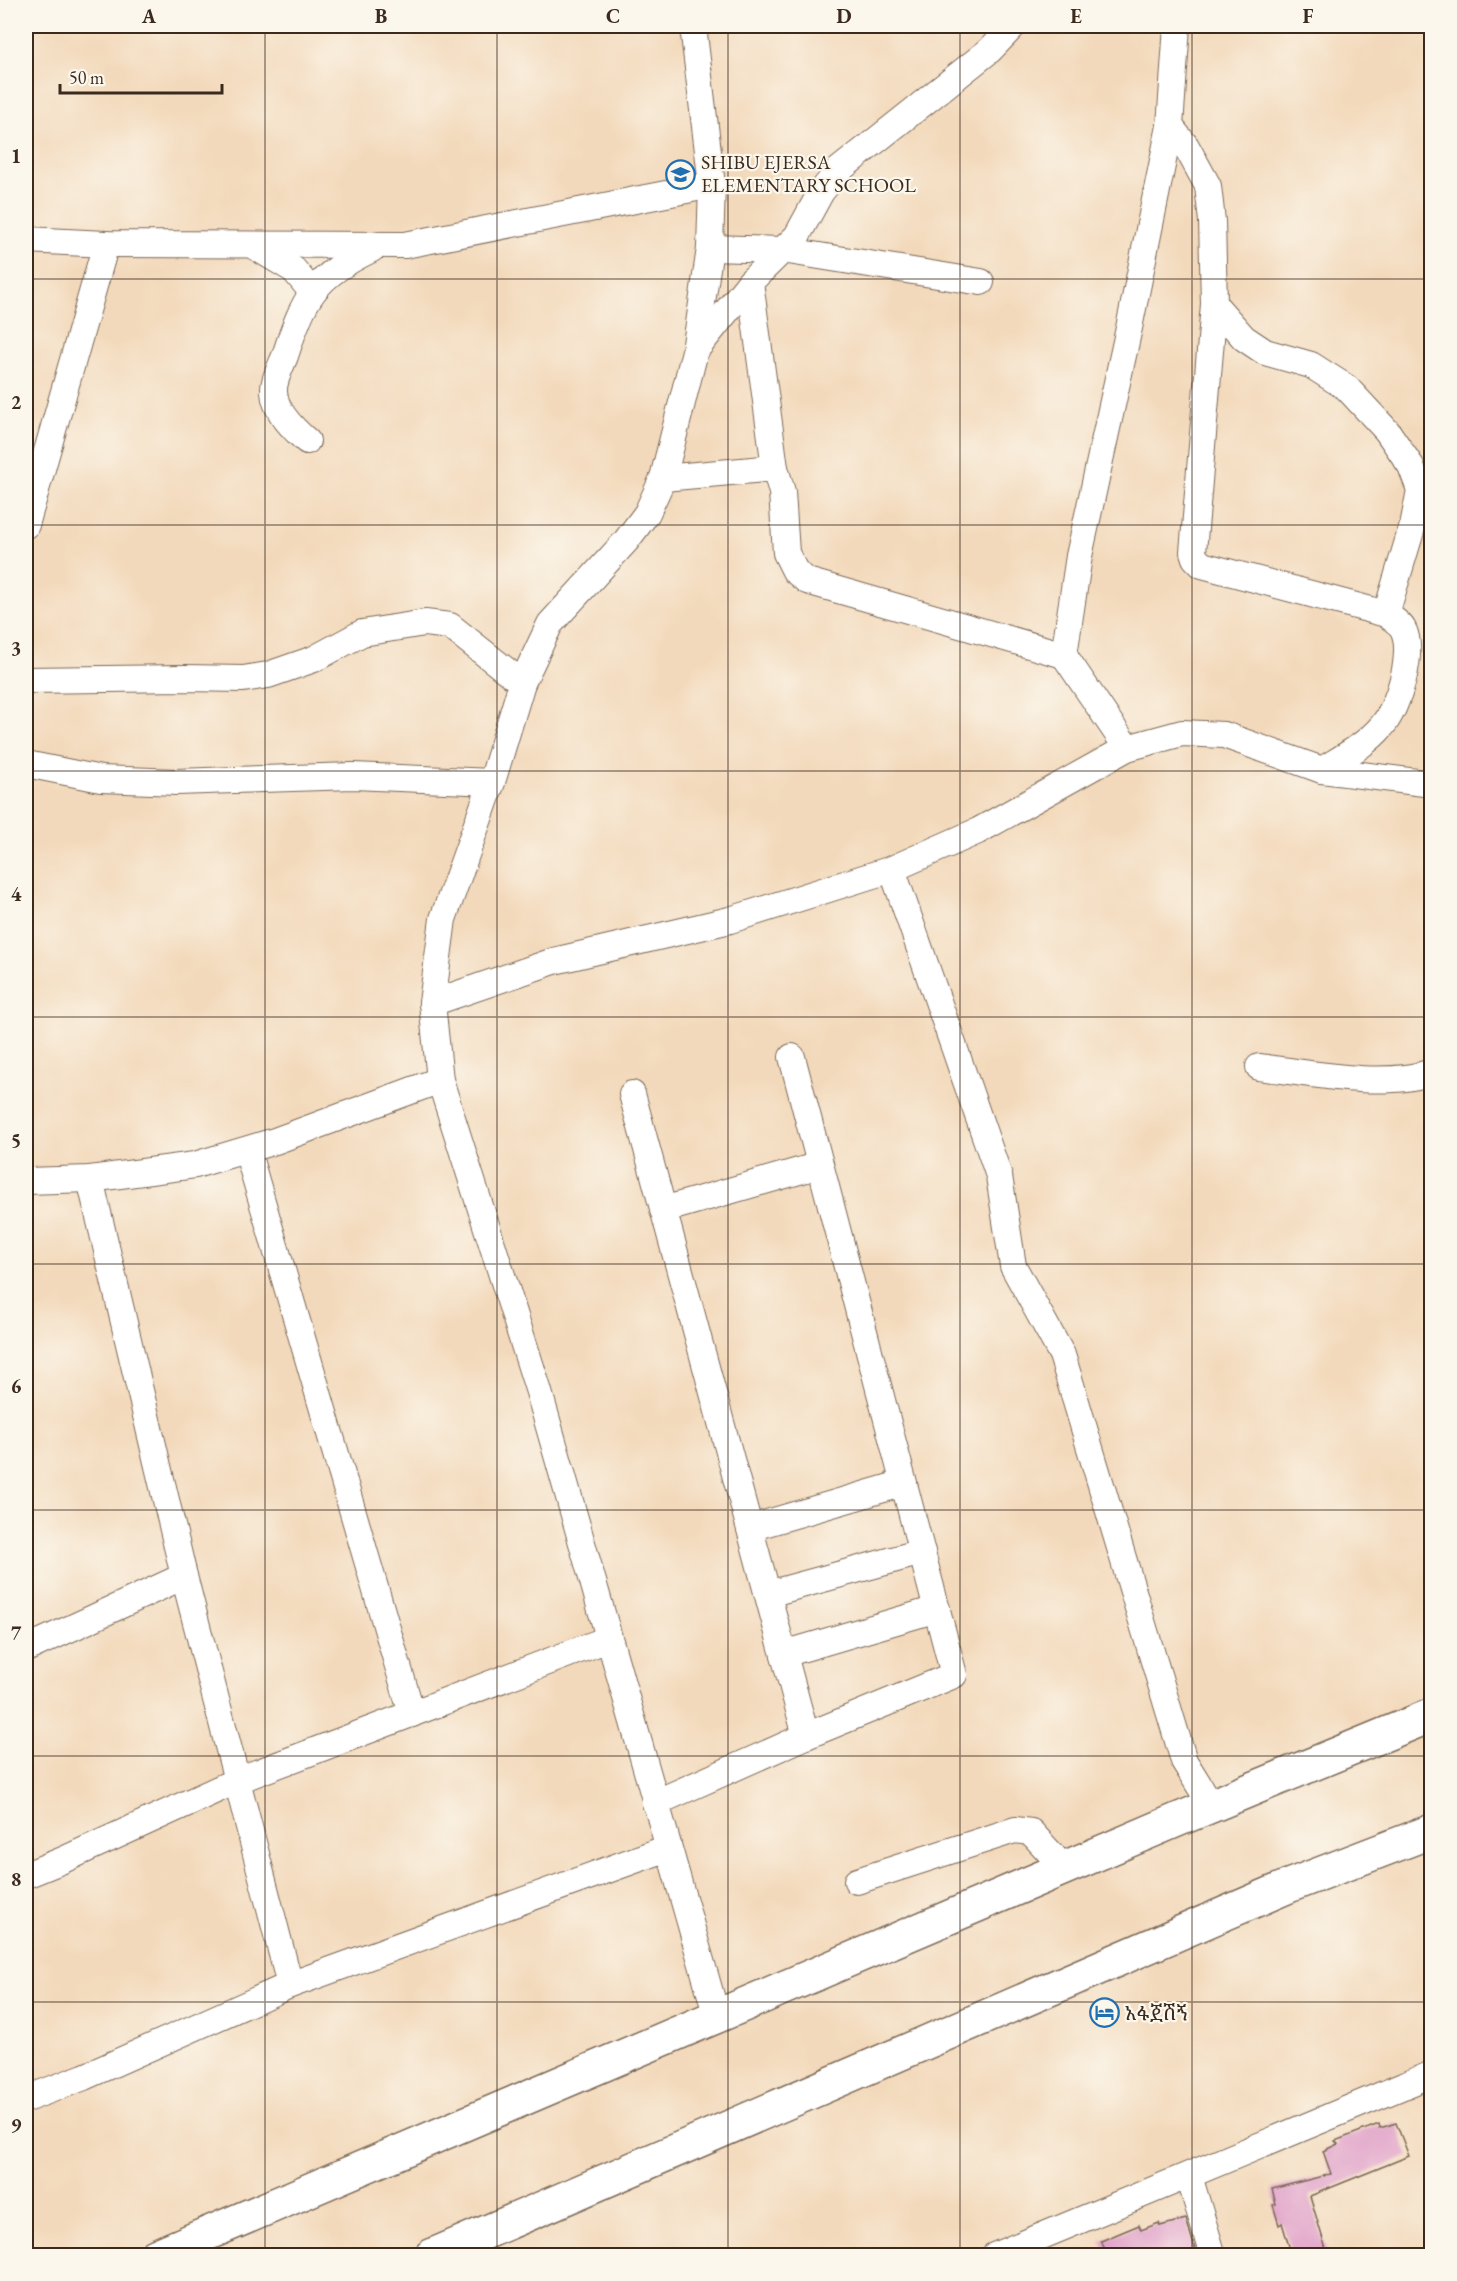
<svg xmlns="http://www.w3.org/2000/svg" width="1457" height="2281" font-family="'EB Garamond','Noto Serif Ethiopic',serif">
	<rect width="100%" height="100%" fill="#fbf7ec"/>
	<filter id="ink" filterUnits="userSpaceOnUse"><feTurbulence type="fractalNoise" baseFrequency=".0167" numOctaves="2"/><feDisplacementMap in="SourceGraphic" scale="12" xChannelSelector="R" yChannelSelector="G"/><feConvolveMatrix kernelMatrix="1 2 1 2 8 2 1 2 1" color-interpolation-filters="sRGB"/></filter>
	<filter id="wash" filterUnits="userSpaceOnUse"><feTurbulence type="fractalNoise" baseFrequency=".008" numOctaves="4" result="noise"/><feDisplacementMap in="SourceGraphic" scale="24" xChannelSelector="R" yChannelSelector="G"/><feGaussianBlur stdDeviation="1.35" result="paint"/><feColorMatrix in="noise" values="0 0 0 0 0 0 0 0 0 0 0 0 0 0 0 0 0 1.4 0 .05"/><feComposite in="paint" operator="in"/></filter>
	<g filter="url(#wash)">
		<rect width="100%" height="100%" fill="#f3d9bb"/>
		<g id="blocks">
			<g fill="#df9bc6">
				<path d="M1396 2123 1409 2156 1310 2196 1328 2256H1292L1282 2223 1279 2225 1273 2205 1276 2204 1272 2189 1331 2174 1323 2151 1338 2144 1335 2141 1379 2124 1380 2128Z"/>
				<path d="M1186 2219 1197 2256H1108L1101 2241 1139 2225 1141 2230 1159 2223 1160 2226Z"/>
			</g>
		</g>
	</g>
	<g filter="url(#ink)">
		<use href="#blocks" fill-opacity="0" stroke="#7b6755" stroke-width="1.5"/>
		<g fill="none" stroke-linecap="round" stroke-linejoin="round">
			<defs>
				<g id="minor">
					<path d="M693 26 712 185 710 248 695 351"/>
					<path d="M1170 126 1186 146 1208 186 1212 221 1214 304 1193 552 1195 558 1202 565 1386 614C1391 618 1400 623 1403 629 1415 652 1398 708 1382 726 1366 745 1343 757 1322 770"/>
					<path d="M26 240 106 244 405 245 712 185"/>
					<path d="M254 246 294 270 312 292"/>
					<path d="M710 248 782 250 981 282"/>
					<path d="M1214 304 1244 338 1265 352 1311 365 1347 388 1387 431 1411 466 1420 490 1414 521 1386 614"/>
					<path d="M307 441C293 429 275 411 274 392 273 381 281 366 285 356 304 297 314 277 372 249"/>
					<path d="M775 468 782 492 786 553 795 571 807 581 1064 655"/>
					<path d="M663 478 695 351 750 282"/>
					<path d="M26 525 106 244"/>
					<path d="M26 680 185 678 243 679 268 675 314 659 362 633 425 623 450 626 522 683"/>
					<path d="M1127 748 1064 655 1079 556 1129 328 1170 126 1177 26"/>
					<path d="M26 764 101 779 177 782 353 776 492 782"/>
					<path d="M892 869 999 1176 1013 1266 1062 1355 1184 1761 1212 1806"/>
					<path d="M432 1003 554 961 730 920 892 869 978 831 1127 748 1182 733 1224 735 1322 770 1432 784"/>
					<path d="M792 1057 954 1675 806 1736"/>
					<path d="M1259 1067C1309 1073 1384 1089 1432 1072"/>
					<path d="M440 1080 539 1392 717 2017"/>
					<path d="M632 1094 806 1736 655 1803"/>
					<path d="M247 1150 412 1714"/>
					<path d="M90 1179 184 1576 290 1985"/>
					<path d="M26 1181 90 1179 195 1165 275 1141 440 1080 432 1003 443 919 492 782 522 683 550 624 626 541 647 513 663 478 775 468 750 282 797 236 821 192 839 170 990 50 1013 26"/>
					<path d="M663 1210 820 1165"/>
					<path d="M750 1528 904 1483"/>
					<path d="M768 1594 922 1552"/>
					<path d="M26 1649 184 1576"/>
					<path d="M784 1654 937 1609"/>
					<path d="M26 1875 63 1860 238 1780 608 1639"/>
					<path d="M857 1881 1015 1830 1031 1832 1064 1868"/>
					<path d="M26 2099 84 2077 290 1985 668 1848"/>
					<path d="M1189 2176 1213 2256"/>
					<path d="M994 2256 1432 2074"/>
				</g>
				<g id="major">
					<path d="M155 2256 1177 1820 1432 1715"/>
					<path d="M431 2256 1291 1885 1432 1831"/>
				</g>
			</defs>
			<use href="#minor" stroke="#7b6755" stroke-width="28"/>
			<use href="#major" stroke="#7b6755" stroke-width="36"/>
			<use href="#minor" stroke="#fff" stroke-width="26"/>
			<use href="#major" stroke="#fff" stroke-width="33"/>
		</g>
	</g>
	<path fill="none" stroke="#3b2a1e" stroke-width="1.5" stroke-opacity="0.55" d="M265 26V2256M497 26V2256M728 26V2256M960 26V2256M1192 26V2256M26 279H1432M26 525H1432M26 771H1432M26 1017H1432M26 1264H1432M26 1510H1432M26 1756H1432M26 2002H1432"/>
	<defs>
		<symbol id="school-ring" viewBox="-11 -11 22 22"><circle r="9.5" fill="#fbf7ec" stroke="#1f6fb2" stroke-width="1.5"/><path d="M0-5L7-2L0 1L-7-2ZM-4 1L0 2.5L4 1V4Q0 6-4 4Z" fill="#1f6fb2"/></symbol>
		<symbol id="hotel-ring" viewBox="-11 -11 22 22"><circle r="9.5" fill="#fbf7ec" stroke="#1f6fb2" stroke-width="1.5"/><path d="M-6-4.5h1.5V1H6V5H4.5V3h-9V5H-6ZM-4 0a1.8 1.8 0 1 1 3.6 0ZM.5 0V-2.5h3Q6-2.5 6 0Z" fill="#1f6fb2"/></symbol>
	</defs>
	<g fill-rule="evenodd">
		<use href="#school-ring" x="664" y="158" width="33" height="33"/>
		<use href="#hotel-ring" x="1088" y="1996" width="33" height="33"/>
	</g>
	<g text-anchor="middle" stroke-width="4.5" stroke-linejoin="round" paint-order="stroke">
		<g font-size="20" fill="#3b2a1e" stroke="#fbf7ec" text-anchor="start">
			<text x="701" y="169">SHIBU EJERSA<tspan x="701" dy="23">ELEMENTARY SCHOOL</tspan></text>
			<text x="1125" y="2020">አፋጀሽኝ</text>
		</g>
	</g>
	<rect width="1457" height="2281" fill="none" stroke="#fbf7ec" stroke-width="66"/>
	<path d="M60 84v9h162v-9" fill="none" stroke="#3b2a1e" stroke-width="3"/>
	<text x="69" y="84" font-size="18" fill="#3b2a1e" stroke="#fbf7ec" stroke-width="4.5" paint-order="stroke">50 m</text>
	<rect x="33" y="33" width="1391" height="2215" fill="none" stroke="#3b2a1e" stroke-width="2"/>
	<g font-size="20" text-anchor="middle" font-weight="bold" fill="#3b2a1e">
		<text x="149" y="23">A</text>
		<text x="381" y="23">B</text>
		<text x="613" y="23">C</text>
		<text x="844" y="23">D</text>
		<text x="1076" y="23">E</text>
		<text x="1308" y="23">F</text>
		<text x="16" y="163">1</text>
		<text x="16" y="409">2</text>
		<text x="16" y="655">3</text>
		<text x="16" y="901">4</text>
		<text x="16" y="1147">5</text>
		<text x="16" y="1393">6</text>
		<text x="16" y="1640">7</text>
		<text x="16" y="1886">8</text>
		<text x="16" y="2132">9</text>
	</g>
</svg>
